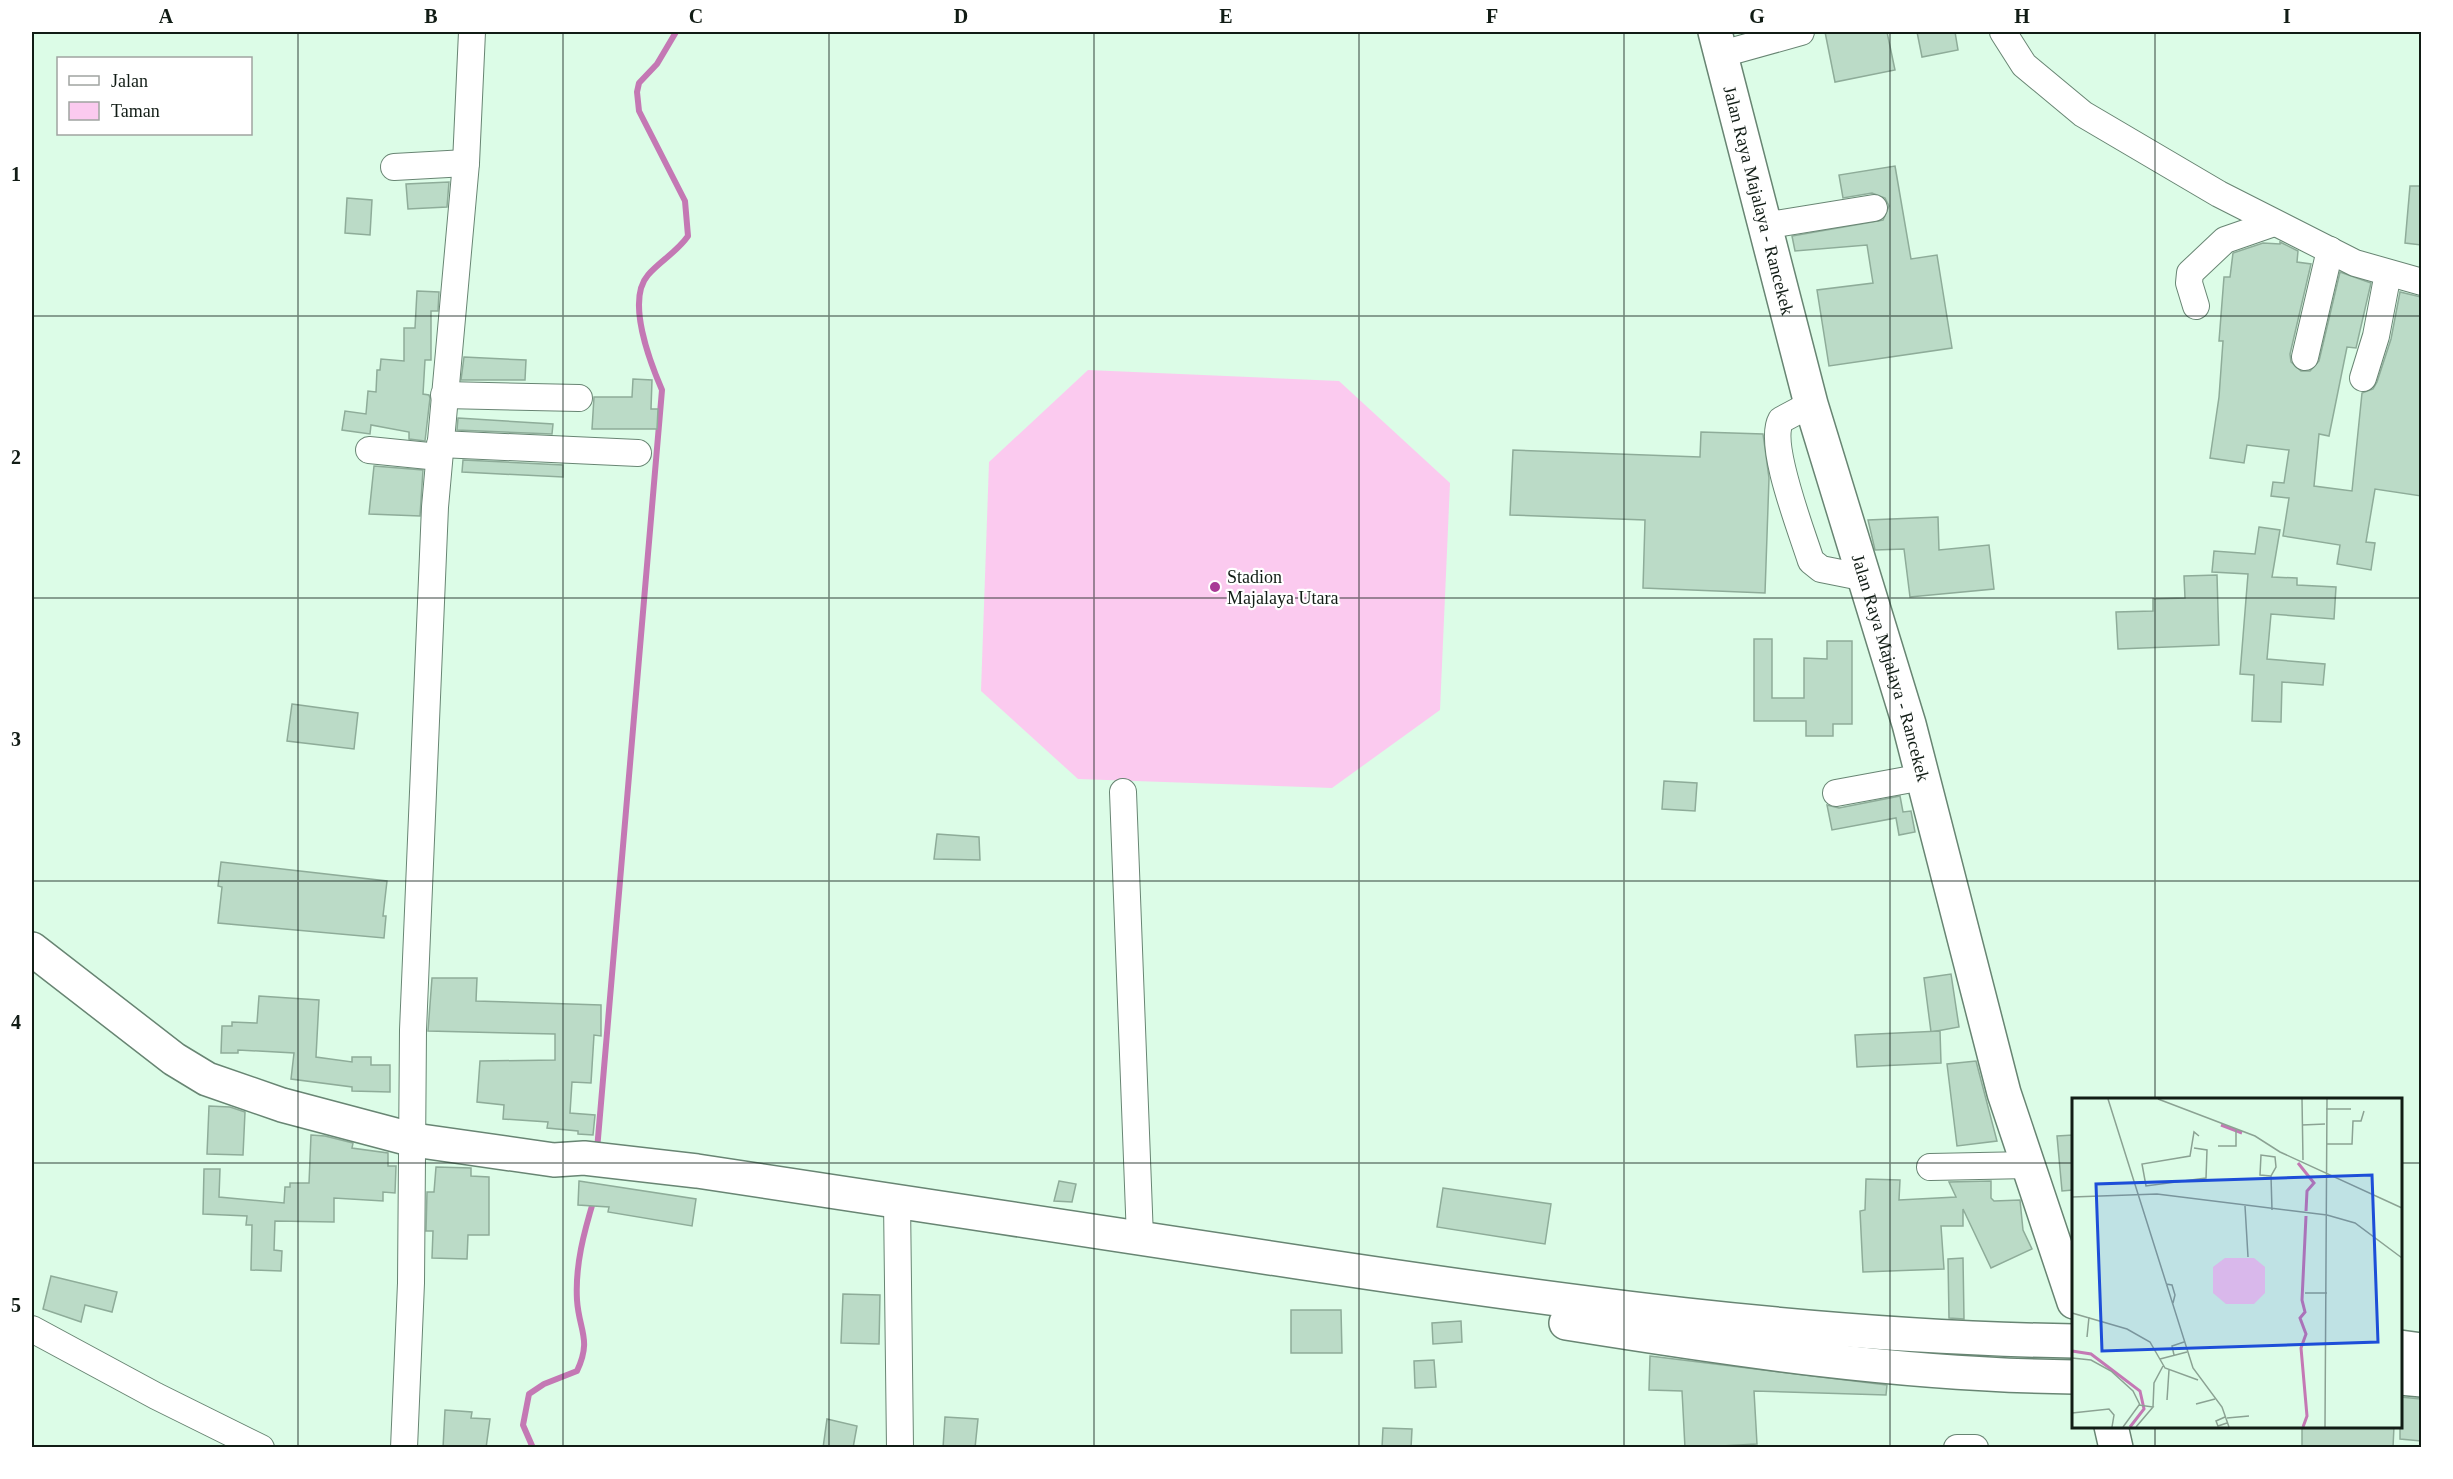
<svg xmlns="http://www.w3.org/2000/svg" width="2453" height="1479" font-family="'Times New Roman',serif">
	<rect width="100%" height="100%" fill="#dcfce7"/>
	<path fill="#fbcaef" d="M1088 370 1339 381 1450 483 1440 710 1332 788 1078 779 981 691 989 462Z"/>
	<g fill="none" stroke-linecap="round" stroke-linejoin="round">
		<g stroke="#c478b4" stroke-width="6">
			<path d="M597 1150 662 390C650 362 626 300 648 275 660 261 677 252 688 236L685 201 639 111 637 92 639 83 657 64 676 32"/>
			<path d="M533 1448 523 1425 529 1394 544 1384 577 1371C592 1339 579 1331 577 1300 575 1265 584 1232 594 1199"/>
		</g>
	</g>
	<g fill="#bbdbc7" stroke="#8eac99" stroke-width="1.5">
		<path d="M1825 32H1887L1895 70 1835 82Z"/>
		<path d="M1917 32H1955L1958 50 1922 57Z"/>
		<path d="M1895 166 1911 259 1937 255 1952 348 1829 366 1817 290 1873 283 1867 245 1795 251 1792 236 1883 220 1889 206 1885 198 1872 193 1843 198 1839 175Z"/>
		<path d="M449 182 447 207 408 209 406 184Z"/>
		<path d="M2410 186H2421V245L2405 243Z"/>
		<path d="M347 198 372 200 370 235 345 233Z"/>
		<path d="M2280 242 2298 251 2297 262 2311 264 2290 354 2291 362 2301 371H2310L2319 361 2340 272 2371 283 2356 348 2347 347 2329 436 2319 434 2314 486 2352 491 2362 393 2373 389 2377 382 2391 339 2400 292 2421 297V496L2375 489 2366 542 2375 543 2371 570 2337 564 2340 545 2283 536 2289 498 2271 496 2273 482 2284 483 2289 450 2247 445 2244 463 2210 458 2219 397 2223 341H2219L2224 277H2230L2233 253 2263 243 2280 244Z"/>
		<path d="M417 291 439 292 438 311H431V360H425L423 394 429 395 430 398 425 441 409 439V432L371 425 370 434 342 430 345 411 366 414 368 391 376 392 377 370H380L381 359 404 361V328H415Z"/>
		<path d="M464 357 526 360 525 380H461Z"/>
		<path d="M633 379 652 380 651 409H658L657 429H592L594 397H632Z"/>
		<path d="M458 418 553 424 552 434 457 430Z"/>
		<path d="M1701 432 1763 434 1769 478 1765 593 1643 588 1645 520 1510 515 1513 450 1700 457Z"/>
		<path d="M463 460 563 465V477L462 472Z"/>
		<path d="M374 466 423 470 420 516 369 514Z"/>
		<path d="M1938 517 1939 550 1989 545 1994 589 1910 597 1904 549 1875 550 1868 520Z"/>
		<path d="M2259 527 2280 530 2272 577 2297 578V585L2336 587 2334 619 2271 614 2267 659 2325 664 2323 685 2282 682 2281 722 2252 721 2254 675 2240 674 2248 574 2212 572 2214 551 2255 554Z"/>
		<path d="M2217 575 2219 645 2118 649 2116 612 2153 611V599L2185 598 2184 576Z"/>
		<path d="M1754 639H1772V698H1804V658L1827 659V641H1852V724H1833V736H1806V721H1754Z"/>
		<path d="M292 704 358 713 354 749 287 741Z"/>
		<path d="M1664 781 1697 783 1695 811 1662 809Z"/>
		<path d="M1900 796 1903 812 1911 811 1915 832 1899 835 1896 818 1832 830 1827 805 1839 808Z"/>
		<path d="M937 834 979 837 980 860 934 859Z"/>
		<path d="M221 862 387 881 383 916H386L384 938 218 923 222 887 218 886Z"/>
		<path d="M1951 974 1959 1027 1931 1032 1924 978Z"/>
		<path d="M432 978H477L476 1001 601 1005V1036L594 1035 591 1083 572 1082 570 1113 595 1115 593 1135 578 1134V1131L547 1128 548 1122 503 1119 504 1105 477 1102 480 1061 555 1060V1034L428 1031Z"/>
		<path d="M259 996 319 1000 316 1057 352 1062V1057H371V1065H390V1092L352 1091V1087L291 1079 294 1053 238 1050V1053H221L222 1026H232V1022L257 1023Z"/>
		<path d="M1940 1031 1941 1063 1857 1067 1855 1035Z"/>
		<path d="M1976 1061 1997 1141 1957 1146 1947 1064Z"/>
		<path d="M209 1106 230 1107 245 1112 243 1155 207 1154Z"/>
		<path d="M311 1135 325 1136 353 1143 352 1148 388 1153V1166H396L395 1193 383 1192V1201L334 1198V1222L275 1221 274 1250 282 1251 281 1271 251 1270 252 1225H246L247 1216 203 1214 204 1169H220L219 1197 284 1203 285 1187H290V1183H309Z"/>
		<path d="M2073 1135V1190L2062 1191 2057 1136Z"/>
		<path d="M436 1167 471 1168V1176L489 1177V1235H468L467 1259 432 1258 433 1231H426L427 1192H434Z"/>
		<path d="M1866 1179 1900 1180 1899 1200 1956 1197 1949 1182 1991 1181V1198L1994 1201 2020 1200 2023 1230 2032 1249 1991 1268 1963 1209V1226H1941L1944 1269 1863 1272 1860 1211 1865 1210Z"/>
		<path d="M579 1181 696 1199 692 1226 608 1212 609 1207 578 1205Z"/>
		<path d="M1059 1181 1076 1184 1072 1202 1054 1201Z"/>
		<path d="M1443 1188 1551 1204 1545 1244 1437 1227Z"/>
		<path d="M1963 1258 1964 1319 1949 1318 1948 1259Z"/>
		<path d="M51 1276 117 1292 112 1312 85 1305 81 1322 43 1309Z"/>
		<path d="M843 1294 880 1295 879 1344 841 1343Z"/>
		<path d="M1291 1310H1341L1342 1353H1291Z"/>
		<path d="M1461 1321 1462 1342 1433 1344 1432 1323Z"/>
		<path d="M1650 1356 1887 1385 1886 1395 1754 1391 1757 1444 1685 1448 1682 1391 1649 1390Z"/>
		<path d="M1434 1360 1436 1387 1415 1388 1414 1361Z"/>
		<path d="M2400 1397 2421 1399V1441L2400 1439Z"/>
		<path d="M445 1410 472 1412 471 1418 490 1419 486 1448H443Z"/>
		<path d="M945 1417 978 1419 975 1448H943Z"/>
		<path d="M827 1419 857 1426 853 1448H823Z"/>
		<path d="M2302 1426H2394L2393 1448H2302Z"/>
		<path d="M1383 1428 1412 1429 1411 1448H1382Z"/>
	</g>
	<g fill="none" stroke-linecap="round" stroke-linejoin="round">
		<defs>
			<g id="minor">
				<path d="M2003 32 2024 65 2083 114 2219 194 2355 263 2422 282"/>
				<path d="M1722 54 1801 32"/>
				<path d="M394 167 466 163"/>
				<path d="M1763 226 1874 208"/>
				<path d="M2196 306 2189 283 2190 273 2225 240 2274 223"/>
				<path d="M2305 357 2330 250"/>
				<path d="M2363 378 2376 336 2388 273"/>
				<path d="M444 395 579 398"/>
				<path d="M1811 404 1781 420C1767 444 1802 532 1811 561L1821 569 1866 578"/>
				<path d="M440 444 638 453"/>
				<path d="M369 450 439 457"/>
				<path d="M1123 792 1140 1238"/>
				<path d="M1836 793 1923 777"/>
				<path d="M1930 1167 2029 1165"/>
				<path d="M897 1201 900 1448"/>
				<path d="M32 1329 156 1396 261 1448"/>
				<path d="M404 1448 411 1283 413 1030 435 507 466 163 472 32"/>
				<path d="M1957 1448H1975"/>
			</g>
			<g id="major">
				<path id="s1" d="M1715 32 1811 404 1909 724 2004 1093 2074 1302"/>
				<path d="M32 949 174 1059 207 1079 282 1105 414 1140 554 1160 584 1158 697 1171C897 1201 1097 1232 1297 1262 1555 1301 1812 1337 2074 1341"/>
				<path d="M1566 1323C1735 1350 1902 1375 2074 1377"/>
				<path d="M2400 1347 2422 1350"/>
				<path d="M2400 1378 2422 1380"/>
				<path d="M2111 1426 2116 1448"/>
			</g>
		</defs>
		<use href="#minor" stroke="#688573" stroke-width="28"/>
		<use href="#major" stroke="#688573" stroke-width="36"/>
		<use href="#minor" stroke="#fff" stroke-width="26"/>
		<use href="#major" stroke="#fff" stroke-width="33"/>
	</g>
	<path fill="none" stroke="#111c15" stroke-width="1.5" stroke-opacity="0.55" d="M298 32V1448M563 32V1448M829 32V1448M1094 32V1448M1359 32V1448M1624 32V1448M1890 32V1448M2155 32V1100M32 316H2422M32 598H2422M32 881H2422M32 1163H2074M2400 1163H2422M2155 1426V1448"/>
	<circle fill="#a83996" stroke="#fff" stroke-width="2" cx="1215" cy="587" r="6"/>
	<g text-anchor="middle" stroke-width="4.5" stroke-linejoin="round" paint-order="stroke">
		<g font-size="18" fill="#111c15" stroke="#fff">
			<text dy="6" stroke="none"><textPath href="#s1" startOffset="174">Jalan Raya Majalaya - Rancekek</textPath></text>
			<text dy="6" stroke="none"><textPath href="#s1" startOffset="660">Jalan Raya Majalaya - Rancekek</textPath></text>
		</g>
		<g font-size="18" fill="#111c15" stroke="#fff" text-anchor="start">
			<text x="1227" y="583">Stadion<tspan x="1227" dy="21">Majalaya Utara</tspan></text>
		</g>
	</g>
	<g transform="translate(2072 1098)">
		<rect width="330" height="330" fill="#dcfce7"/>
		<path d="M153 160H182L193 169V195L182 206H154L141 195V169Z" fill="#fbcaef"/>
		<path fill="none" stroke="#c478b4" stroke-width="3" d="M149 27 170 35M226 65 242 85 235 93 234 113M0 253 19 256 68 293 72 311 58 329M231 329 235 318 229 250 234 236 228 220 233 214 230 202 234 118"/>
		<path fill="none" stroke="#8ba293" stroke-width="1.5" d="M36 1 121 270 150 309 157 329M86 1 183 38 208 54 330 110M230 1 231 62M254 11H279M230 27 253 26M254 46H280L281 23H289L292 13M146 48H164V32M122 50 135 52 134 80 74 88 70 66 118 58 122 34 127 38M199 78 188 77 189 57 203 59 204 69 199 78 200 112M0 99 85 96 255 117 283 125 330 160M173 108 176 159M94 186 100 187 103 197 101 205M233 195H255M0 215 55 231 78 244 93 270 126 282M15 239 17 219M102 257 100 248 112 244M0 260 19 262 39 273 61 293 68 307M88 261 115 254M95 302 97 272M124 306 143 301M81 309 82 285 91 268M0 315 37 311 42 317 40 329M153 319 144 323 146 328 155 325M155 320 177 318M51 329 67 307 81 309 64 329M253 329 255 1"/>
		<path fill="#1d4ed8" fill-opacity="0.15" stroke="#1d4ed8" stroke-width="3" d="M300 77 306 244 30 253 24 86Z"/>
		<rect width="330" height="330" fill="none" stroke="#111c15" stroke-width="3"/>
	</g>
	<rect width="2453" height="1479" fill="none" stroke="#ffffff" stroke-width="66"/>
	<rect x="57" y="57" width="195" height="78" fill="#ffffff" stroke="#a0a4a1" stroke-width="1.5"/>
	<rect x="69" y="76" width="30" height="9" fill="#ffffff" stroke="#a0a4a1" stroke-width="1.5"/>
	<text x="111" y="87" font-size="18" fill="#111c15">Jalan</text>
	<rect x="69" y="102" width="30" height="18" fill="#fbcaef" stroke="#a0a4a1" stroke-width="1.5"/>
	<text x="111" y="117" font-size="18" fill="#111c15">Taman</text>
	<rect x="33" y="33" width="2387" height="1413" fill="none" stroke="#111c15" stroke-width="2"/>
	<g font-size="20" text-anchor="middle" font-weight="bold" fill="#111c15">
		<text x="166" y="23">A</text>
		<text x="431" y="23">B</text>
		<text x="696" y="23">C</text>
		<text x="961" y="23">D</text>
		<text x="1226" y="23">E</text>
		<text x="1492" y="23">F</text>
		<text x="1757" y="23">G</text>
		<text x="2022" y="23">H</text>
		<text x="2287" y="23">I</text>
		<text x="16" y="181">1</text>
		<text x="16" y="464">2</text>
		<text x="16" y="746">3</text>
		<text x="16" y="1029">4</text>
		<text x="16" y="1312">5</text>
	</g>
</svg>
